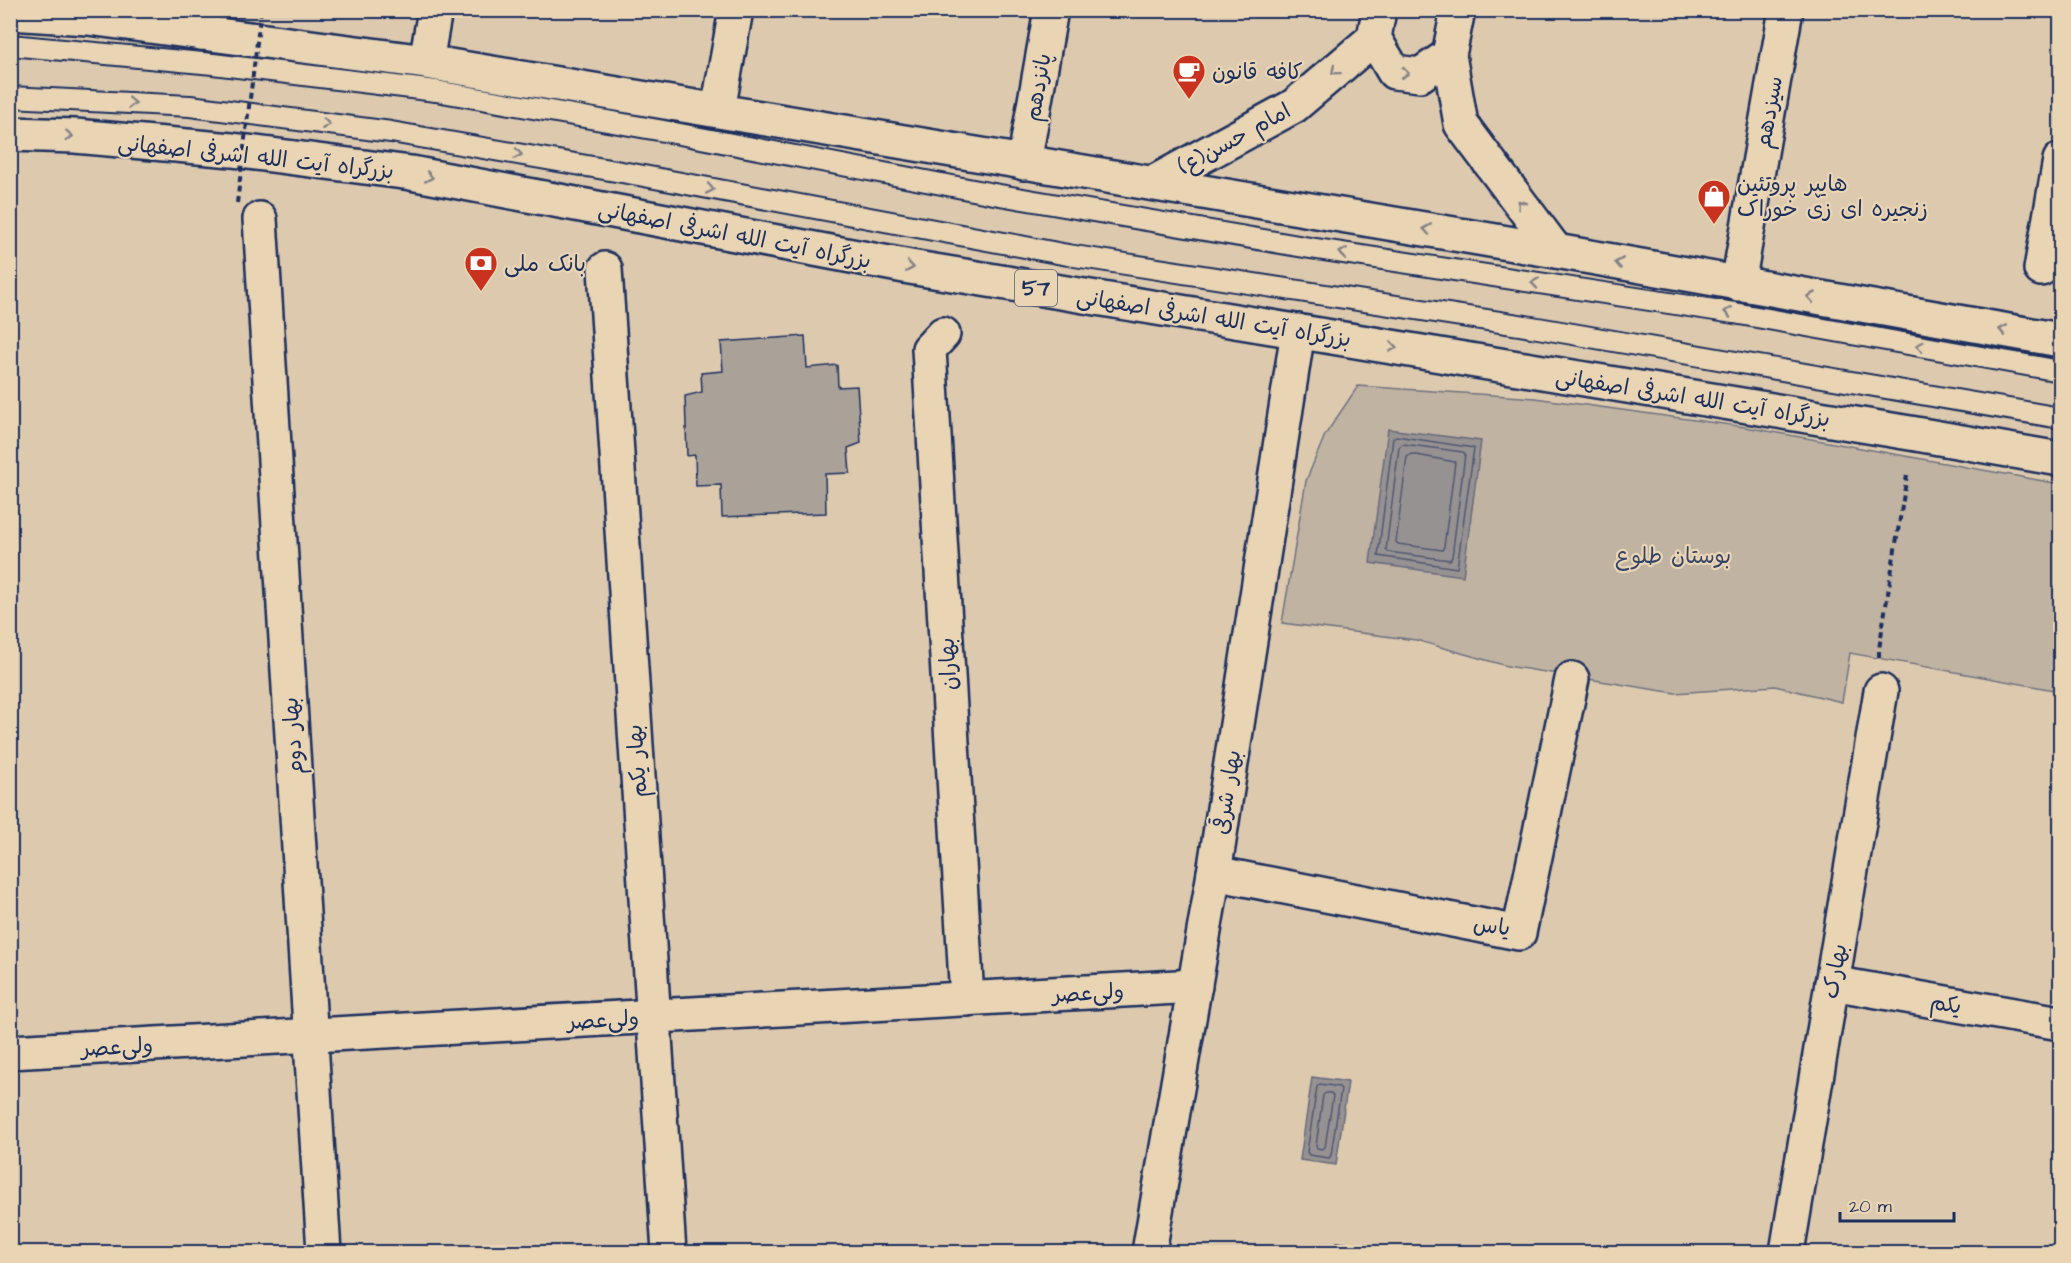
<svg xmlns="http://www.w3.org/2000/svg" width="2071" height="1263" font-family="'Architects Daughter','Playpen Sans Arabic',sans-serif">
	<rect width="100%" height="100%" fill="#ddcaae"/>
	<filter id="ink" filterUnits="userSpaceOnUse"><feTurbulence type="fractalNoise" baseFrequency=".0167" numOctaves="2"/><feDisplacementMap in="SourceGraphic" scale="12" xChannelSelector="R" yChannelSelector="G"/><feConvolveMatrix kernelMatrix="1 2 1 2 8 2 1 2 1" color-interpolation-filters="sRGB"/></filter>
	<g filter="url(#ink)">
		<path fill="#c0b3a2" stroke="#6e7180" stroke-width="1.5" d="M1358 386 1535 398 1745 427 2060 484V691L1850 653 1842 702 1775 686 1675 693 1507 666 1416 640 1282 623 1306 481 1325 435Z"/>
		<g fill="#979292" stroke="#656a7d" stroke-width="1.5">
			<path d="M1388 429 1481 441 1463 576 1370 563Z"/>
			<path d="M1312 1077 1348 1082 1336 1165 1300 1160Z"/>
		</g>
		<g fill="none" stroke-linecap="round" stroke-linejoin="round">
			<g stroke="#4d5773" stroke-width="1.5">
				<path d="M1396 436 1474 448 1457 568 1378 556 1393 438Z"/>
				<path d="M1403 444 1463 452 1465 454 1452 557 1450 560 1388 552 1386 550 1399 447Z"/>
				<path d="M1411 454 1455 462 1444 547 1442 550 1398 544 1396 542 1407 457Z"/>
				<path d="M1320 1084 1339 1087 1341 1089 1331 1155 1329 1158 1309 1155 1307 1152 1317 1087Z"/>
				<path d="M1326 1093H1331L1333 1096 1325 1147 1322 1149 1317 1148 1316 1146 1323 1095Z"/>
			</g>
		</g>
		<g fill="#aaa199" stroke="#1b2f5e" stroke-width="1.5">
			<path d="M805 336 807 368 837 365 838 387 857 386 861 443 848 448 850 473 825 474 826 513 722 517 721 485 696 486 695 455 687 456 685 396 702 392 701 373 723 371 721 342Z"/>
			<path d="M1337 1242 1396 1252H1335Z"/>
		</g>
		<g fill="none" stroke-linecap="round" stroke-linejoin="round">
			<defs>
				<g id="lane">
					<path d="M10 45 213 64 436 91 664 131 994 194 1310 248 1734 313 2060 371"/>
					<path d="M10 97 190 106 391 132 633 174 1068 255 1538 328 2060 418"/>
				</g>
				<g id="street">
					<path d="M200 33 203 10"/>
					<path d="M426 62 435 10"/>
					<path d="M718 110 736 10"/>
					<path d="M1024 163 1051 10"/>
					<path d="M260 219 324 1252"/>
					<path d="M605 269 669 1252"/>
					<path d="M2041 269 2060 160"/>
					<path d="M1738 284 1786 10"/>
					<path d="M943 334 929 349 967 999"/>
					<path d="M1214 873 1519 933 1572 679"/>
					<path d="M1832 983 2060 1023"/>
					<path d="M10 1052 1195 986"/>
					<path d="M1787 1252 1881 691"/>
				</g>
				<g id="secondary">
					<path d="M1458 10 1449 55 1461 124 1556 251"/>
					<path d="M1374 38 1394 72 1420 75 1449 55"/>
					<path d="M1153 183 1294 106 1374 38 1379 10"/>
					<path d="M1149 1252 1214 873 1298 331"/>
				</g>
				<g id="highway">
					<path d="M10 13 88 18 426 62 1556 251 2060 340"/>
					<path d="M10 134 75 136 232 150 411 173 910 267 1916 434 2060 459"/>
				</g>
			</defs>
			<use href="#lane" stroke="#1b2f5e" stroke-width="24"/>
			<use href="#street" stroke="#1b2f5e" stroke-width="38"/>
			<use href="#secondary" stroke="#1b2f5e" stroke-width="38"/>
			<use href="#highway" stroke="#1b2f5e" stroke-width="38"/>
			<path stroke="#1b2f5e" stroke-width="4" stroke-dasharray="6 4.5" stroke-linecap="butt" d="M1879 657V649L1907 475"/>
			<use href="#lane" stroke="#e9d4b3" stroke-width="20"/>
			<use href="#street" stroke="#e9d4b3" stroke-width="33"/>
			<use href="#secondary" stroke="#e9d4b3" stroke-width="33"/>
			<use href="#highway" stroke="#e9d4b3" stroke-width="33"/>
			<path stroke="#1b2f5e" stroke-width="4" stroke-dasharray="6 4.5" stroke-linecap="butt" d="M237 203 261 10"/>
		</g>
		<defs><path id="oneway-chevron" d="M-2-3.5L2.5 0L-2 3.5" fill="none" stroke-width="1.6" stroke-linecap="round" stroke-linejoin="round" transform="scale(1.5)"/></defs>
		<g stroke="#828288">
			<use href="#oneway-chevron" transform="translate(1335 71) rotate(140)"/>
			<use href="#oneway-chevron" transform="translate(1405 73) rotate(6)"/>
			<use href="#oneway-chevron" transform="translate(132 103) rotate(3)"/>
			<use href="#oneway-chevron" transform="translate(326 124) rotate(7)"/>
			<use href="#oneway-chevron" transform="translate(69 136) rotate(3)"/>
			<use href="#oneway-chevron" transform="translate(518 154) rotate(10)"/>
			<use href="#oneway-chevron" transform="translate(429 177) rotate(11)"/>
			<use href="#oneway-chevron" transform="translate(710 189) rotate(11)"/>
			<use href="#oneway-chevron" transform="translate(1521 204) rotate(-127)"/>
			<use href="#oneway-chevron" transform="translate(1427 229) rotate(-170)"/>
			<use href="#oneway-chevron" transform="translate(1343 253) rotate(-171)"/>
			<use href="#oneway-chevron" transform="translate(1619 263) rotate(-170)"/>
			<use href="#oneway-chevron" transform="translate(910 267) rotate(10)"/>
			<use href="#oneway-chevron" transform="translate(1535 283) rotate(-171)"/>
			<use href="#oneway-chevron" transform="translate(1811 297) rotate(-170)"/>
			<use href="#oneway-chevron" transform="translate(1728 312) rotate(-171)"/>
			<use href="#oneway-chevron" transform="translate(2003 330) rotate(-170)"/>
			<use href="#oneway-chevron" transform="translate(1920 346) rotate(-170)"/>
			<use href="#oneway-chevron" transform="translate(1393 347) rotate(9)"/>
		</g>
	</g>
	<defs>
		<symbol id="cafe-pin" viewBox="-11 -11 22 30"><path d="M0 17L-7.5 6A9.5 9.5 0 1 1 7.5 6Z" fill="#c8321e" stroke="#e9d4b3"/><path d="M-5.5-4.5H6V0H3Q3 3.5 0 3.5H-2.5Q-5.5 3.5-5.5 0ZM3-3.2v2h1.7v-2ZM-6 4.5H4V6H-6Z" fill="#fff"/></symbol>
		<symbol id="shop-pin" viewBox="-11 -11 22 30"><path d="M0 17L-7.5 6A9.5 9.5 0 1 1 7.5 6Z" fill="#c8321e" stroke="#e9d4b3"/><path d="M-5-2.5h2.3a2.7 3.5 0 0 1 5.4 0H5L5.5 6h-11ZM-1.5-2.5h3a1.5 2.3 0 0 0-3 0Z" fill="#fff"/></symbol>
		<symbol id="bank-pin" viewBox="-11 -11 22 30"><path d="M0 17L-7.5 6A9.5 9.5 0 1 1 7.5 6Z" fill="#c8321e" stroke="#e9d4b3"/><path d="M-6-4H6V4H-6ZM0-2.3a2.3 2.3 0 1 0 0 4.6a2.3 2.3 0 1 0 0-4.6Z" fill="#fff"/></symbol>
	</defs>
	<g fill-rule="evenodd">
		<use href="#cafe-pin" x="1170" y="52" width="38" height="52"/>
		<use href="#shop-pin" x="1695" y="177" width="38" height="52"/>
		<use href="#bank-pin" x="462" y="244" width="38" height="52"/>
	</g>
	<g text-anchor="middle" stroke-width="4.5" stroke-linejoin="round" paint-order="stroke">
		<rect fill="#e9d4b3" stroke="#596078" stroke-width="1.5" x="1015" y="270" width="42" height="36" rx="4.5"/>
		<g font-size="21" font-weight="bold" fill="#1b2f5e">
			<text x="1036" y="295">57</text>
		</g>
		<g font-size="22" fill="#1b2f5e" stroke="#e9d4b3" text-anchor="start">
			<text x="1212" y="79">کافه قانون</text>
			<text x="1737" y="191">هایپر پروتئین<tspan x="1737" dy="25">زنجیره ای زی خوراک</tspan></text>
			<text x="504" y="271">بانک ملی</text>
		</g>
		<g font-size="22" fill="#1b2f5e" stroke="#e9d4b3">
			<text transform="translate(1037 87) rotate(-80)" y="8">پانزدهم</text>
			<text transform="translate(1768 112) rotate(-80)" y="8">سیزدهم</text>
			<text transform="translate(1234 138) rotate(-29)" y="8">امام حسن(ع)</text>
			<text transform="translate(256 156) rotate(6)" y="8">بزرگراه آیت الله اشرفی اصفهانی</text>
			<text transform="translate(735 234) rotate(11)" y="8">بزرگراه آیت الله اشرفی اصفهانی</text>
			<text transform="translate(1214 317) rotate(9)" y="8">بزرگراه آیت الله اشرفی اصفهانی</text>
			<text transform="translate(1693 397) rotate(9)" y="8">بزرگراه آیت الله اشرفی اصفهانی</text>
			<text transform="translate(947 664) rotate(-93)" y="8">بهاران</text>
			<text transform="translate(292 736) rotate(-94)" y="8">بهار دوم</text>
			<text transform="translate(636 761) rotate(-94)" y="8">بهار یکم</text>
			<text transform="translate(1226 792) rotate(-81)" y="8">بهار شرقی</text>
			<text transform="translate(1492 925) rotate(7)" y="8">یاس</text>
			<text transform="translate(1834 971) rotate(-80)" y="8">بهارک</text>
			<text transform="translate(1088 992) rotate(-3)" y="8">ولی‌عصر</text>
			<text transform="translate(1946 1003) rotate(10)" y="8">یکم</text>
			<text transform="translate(603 1019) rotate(-3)" y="8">ولی‌عصر</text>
			<text transform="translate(117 1046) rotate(-3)" y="8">ولی‌عصر</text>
		</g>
		<g font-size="22" fill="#344368" stroke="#e9d4b3">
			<text x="1673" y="563">بوستان طلوع</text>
		</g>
	</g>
	<rect width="2071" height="1263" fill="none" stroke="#e9d4b3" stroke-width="36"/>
	<rect x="18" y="18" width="2035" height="1227" fill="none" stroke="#1b2f5e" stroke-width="2" filter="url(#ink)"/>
	<path d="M1840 1212v9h114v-9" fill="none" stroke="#1b2f5e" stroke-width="3"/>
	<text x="1849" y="1212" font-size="18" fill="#1b2f5e" stroke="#e9d4b3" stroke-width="4.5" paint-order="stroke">20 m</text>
</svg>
